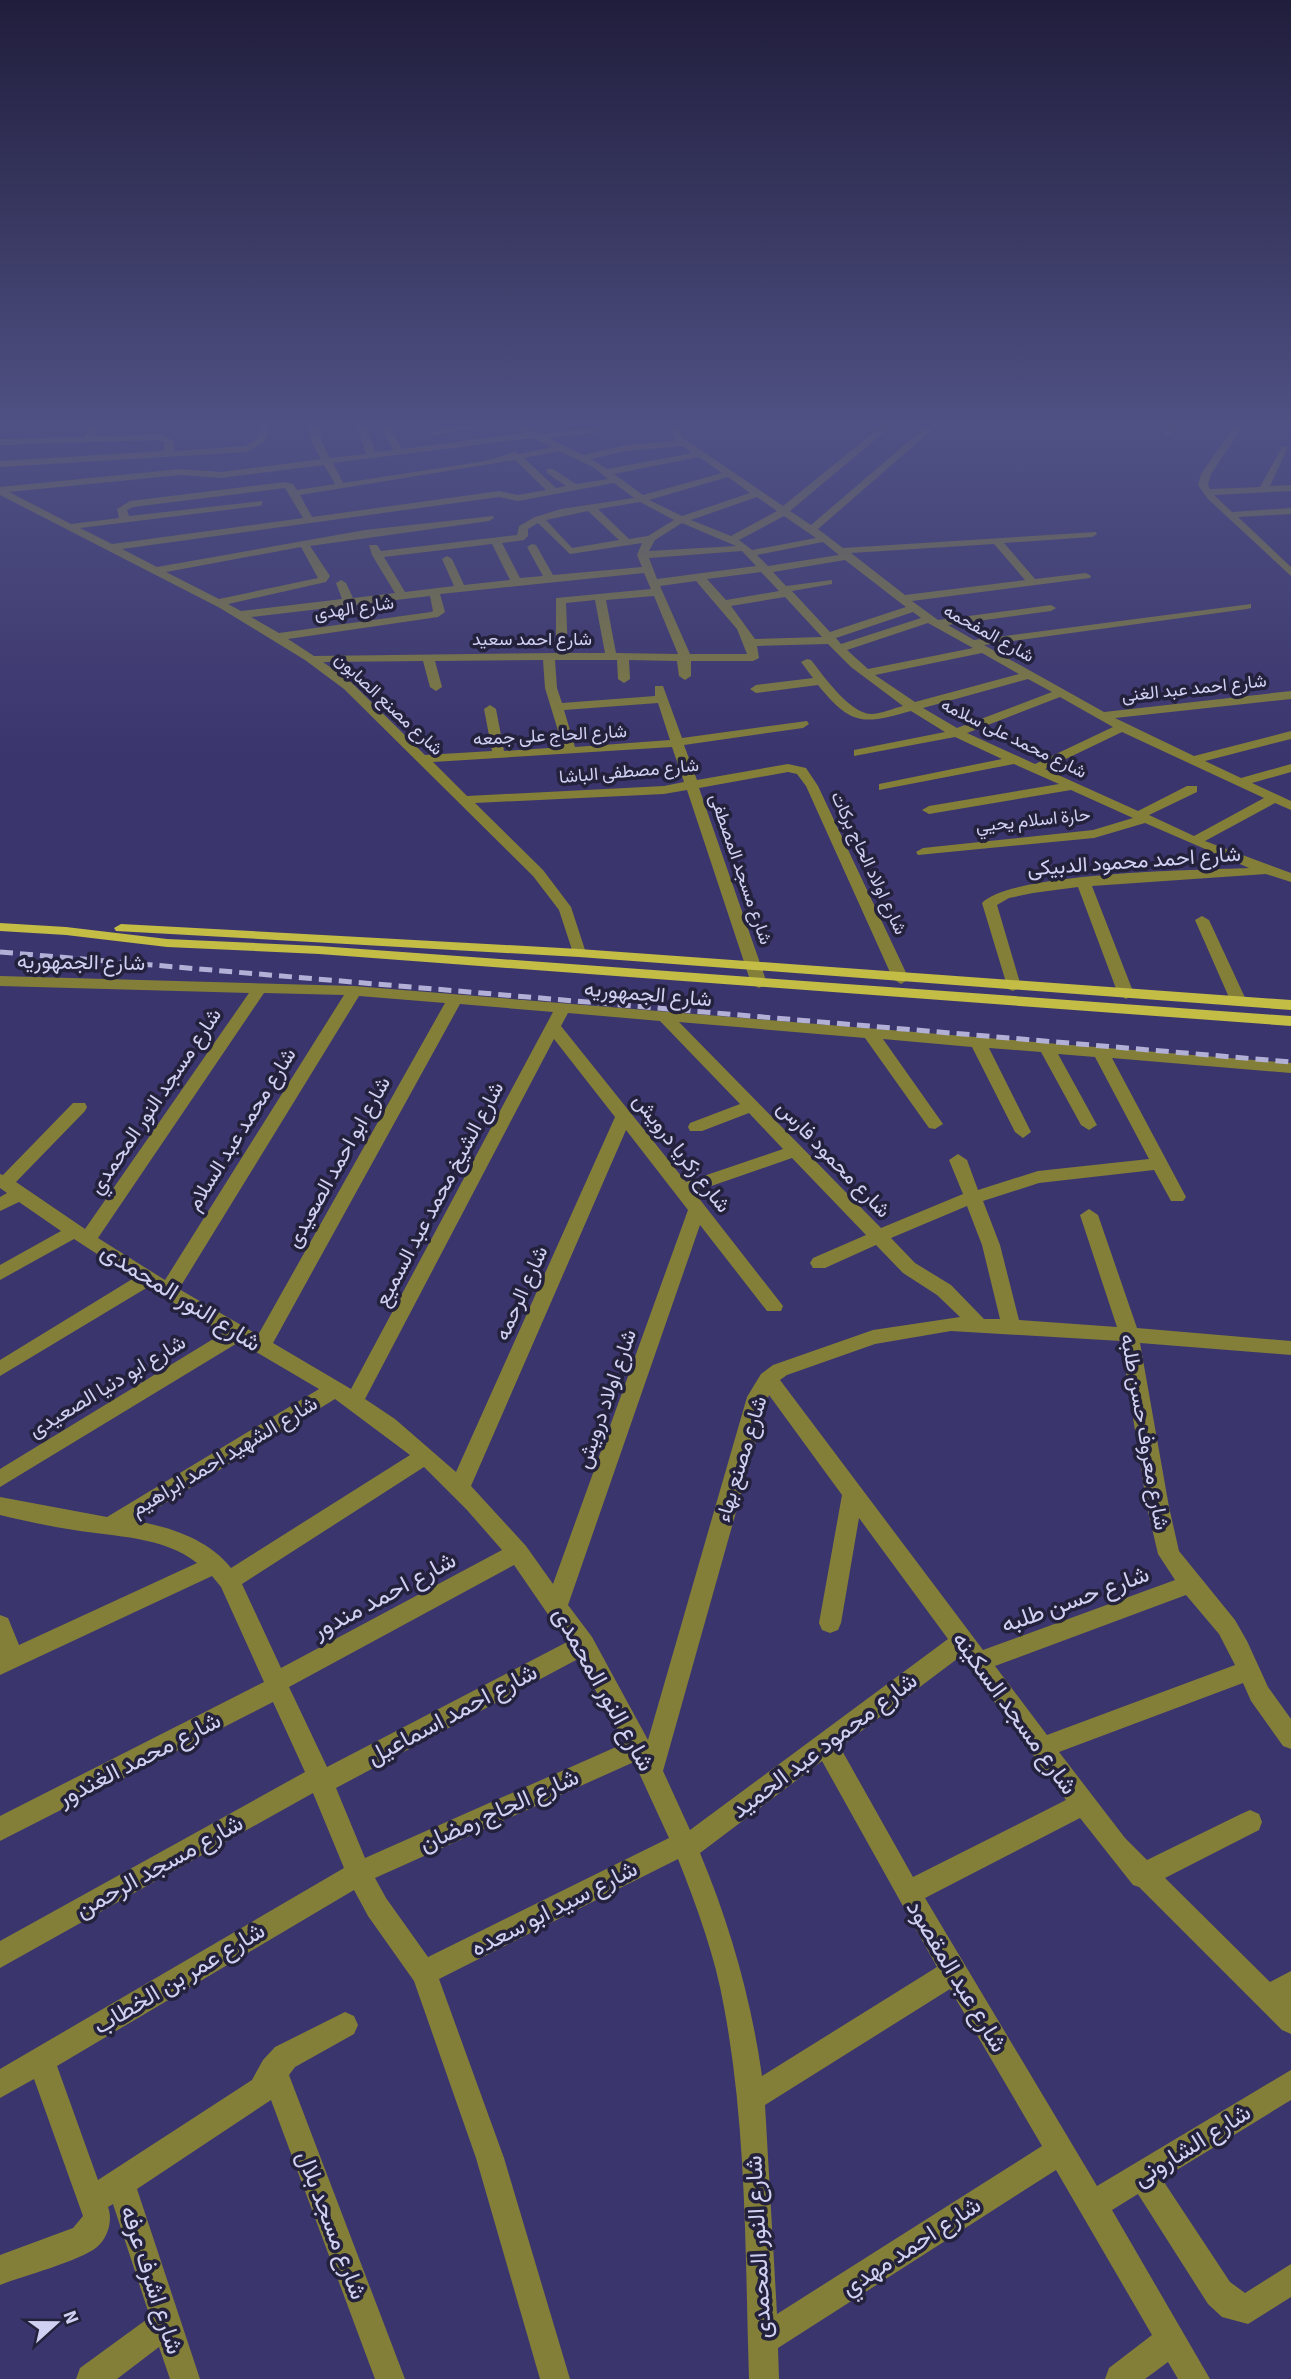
<svg xmlns="http://www.w3.org/2000/svg" width="1291" height="2379" font-family="'Source Sans 3',Vazirmatn,sans-serif">
	<rect width="100%" height="100%" fill="#3b356d"/>
	<g fill="none" stroke-linecap="round" stroke-linejoin="round">
		<g fill="#837f39" fill-rule="evenodd">
			<path d="M91 423H100L94 436 160 434 174 441V451L245 446 257 439 263 423H272L264 442 247 452 0 467V461L164 451V442L159 440 0 445V439L85 437Z"/>
			<path d="M170 423H222V424L218 427Z"/>
			<path d="M309 423H318L322 443 330 458 366 454 356 423H365L375 452 393 450 379 423H388L402 449 524 433 506 423H518L539 434 599 428 596 433 548 438 583 455 626 445 675 441 672 430 678 423H688L680 432 683 438 783 506 885 423H895L790 511 811 525 930 423H940L818 529 843 548 1096 532 1097 534 1092 537 1004 543 1035 579 1086 573 1091 576 1090 578 912 601 938 620 1051 605 1056 608 1051 611 948 625 974 640 1251 604V608L1247 609 984 645 1104 712 1291 691V699L1115 718 1194 756 1291 731V739L1205 761 1241 778 1291 764V772L1252 783 1291 801V810L1275 803 1205 841 1291 873V882L1266 874 1092 886 1134 994 1126 999 1118 994 1078 887 1033 893 1009 898 997 905 1021 986 1013 991 1008 989 982 903C1012 872 1200 870 1249 868L1145 823 1094 838 918 855 916 852 923 848 1093 830 1133 818 1071 790 929 814 922 810 929 806 1059 784 1014 764 879 790V784L1002 759 955 737 854 756V750L945 732 911 711C864 724 852 727 818 685L756 693 750 689 756 685 813 678 801 662 807 659 811 660C823 675 849 713 871 714 881 714 894 708 903 706L851 667 828 644 757 646 759 658 753 661H691V676L685 680 679 676 677 661 629 660 630 679 624 683 618 679 617 660H555L557 688 562 703 655 696V686H663L682 738 807 721 809 724 803 728 684 745 697 780 788 764 806 768 818 786 909 979 901 984 893 979 806 786 797 774 788 772 699 788 767 983 759 988 751 983 687 790 664 794 475 803 543 870 571 907 586 953 584 956H574L559 910 533 876 344 689 305 660 220 608 0 495V487L180 469 221 472 321 459 312 443ZM532 438 552 447 519 454 515 452 485 461 343 483 333 463ZM682 446 692 453 607 469 591 459 626 451ZM559 451 593 467 608 479 576 484 553 469H547V473L566 486 556 488 524 458ZM699 457 722 473 643 495 614 474ZM515 460 546 490 518 495 499 491 312 517 300 495ZM324 465 335 484 297 490 293 484 285 482 130 501 117 509 119 518 71 524 9 492 180 475 221 478ZM728 477 750 493 682 516 649 500ZM614 483 634 498 561 509 535 517 519 526 517 535 381 551 377 545H369L372 555 395 593 353 598 346 583 341 580 336 583 342 599 241 611 228 604 326 582 330 576 310 546 489 521 494 518 493 516 365 530 157 567 122 549 499 497 518 501ZM285 488 303 518 112 544 80 528 259 506 262 505V501L129 516 127 510 133 507ZM757 497 777 511 731 536 691 520ZM640 502 674 520 648 536 629 539 598 509ZM588 511 619 540 572 548 546 520ZM784 516 816 538 752 550 739 540ZM538 523 570 554 642 543 637 555 642 567 553 575 536 545 532 544 527 547 543 576 520 578 502 543 524 540 528 536V529ZM682 523 736 546 649 551 655 540ZM823 542 839 555 768 566 757 555ZM492 544 510 580 464 585 452 559 447 556 442 559 454 586 405 592 384 557ZM994 544 1025 580 905 595 851 553ZM301 547 318 578 219 599 166 572ZM742 551 756 566 657 579 649 558ZM845 560 898 601 906 607 830 632 792 591 832 584V580L786 586 773 572ZM761 572 779 591 726 600 707 579ZM644 573 651 589 556 598V653L314 656 288 639 438 617 445 612 440 594ZM696 581 737 629 747 654H690L660 586ZM430 596 433 611 431 612 279 633 251 617ZM654 596 678 654 616 653 606 600ZM785 597 822 637 755 639 731 606ZM595 600 605 653H568L566 603ZM913 612 921 618 841 644 836 638ZM928 623 973 648 868 669 847 650ZM982 653 1019 674 915 702 875 675ZM543 660 545 688 563 747 504 751 496 709 490 705 484 709 492 751 425 755 352 683 323 662 423 661 430 687 436 691 442 687 435 661ZM1028 679 1052 692 957 728 923 708ZM1060 697 1113 727 1035 764 967 733ZM658 703 670 740 575 747 564 710ZM1122 732 1264 798 1194 836 1149 815 1197 792V786H1187L1138 811 1045 769ZM672 747 684 782 664 786 467 796 433 762Z"/>
			<path d="M476 423H502L435 435 430 432Z"/>
			<path d="M1171 423H1180L1170 435H1164Z"/>
			<path d="M1236 423H1245L1211 474 1208 485 1210 489 1260 487 1282 447H1288L1270 486 1291 485V491L1214 495 1232 512 1291 508V514L1238 517 1291 567V576L1208 499 1198 485 1201 474Z"/>
			<path d="M1202 916 1209 920 1247 1002 1244 1005H1234L1231 1002 1195 920Z"/>
			<path d="M0 976 354 986 1291 1063V1073L1112 1058 1186 1197 1183 1201H1171L1154 1170 1039 1183 983 1201 1000 1245 1019 1320 1117 1327 1080 1215 1089 1209 1098 1215 1137 1328 1291 1341V1355L1140 1343 1169 1507 1179 1551 1235 1620 1247 1641 1268 1687 1291 1719V1749L1283 1746 1251 1701 1243 1683 1059 1752 1125 1838 1147 1860 1241 1814 1250 1810 1259 1814 1262 1822 1259 1830 1165 1878 1270 1982 1291 1971V2034L1282 2030 1139 1887 1133 1885 1080 1818 925 1898 1097 2186 1291 2070V2100L1162 2179 1230 2282 1245 2293 1291 2264V2297L1248 2324 1222 2317 1208 2304 1138 2194 1112 2210 1210 2379H1178L1168 2362 1145 2379H1105L1109 2368 1152 2335 1056 2170 778 2348 779 2379H749C745 2255 747 2129 724 2007 715 1956 697 1907 678 1859L439 1979 504 2158 570 2379H540L476 2158 414 1981 368 1916 354 1890 57 2066 98 2180 252 2080 263 2060 275 2047 345 2012 354 2016 358 2025 354 2034 295 2067 289 2075 405 2379H375L271 2100 137 2189 200 2379H170L159 2347 117 2379H76L80 2368 150 2317 113 2204 108 2207C113 2220 108 2238 97 2247 80 2261 23 2276 0 2285V2255L73 2228 83 2216 34 2079 0 2098V2069L344 1868 313 1793 0 1968V1941L305 1772 273 1702 0 1841V1816L264 1682 221 1587 212 1576 0 1675V1615L8 1618 19 1645 197 1563C163 1536 115 1537 74 1530 49 1526 24 1521 0 1515V1497L107 1517 319 1389 239 1342 0 1487V1469L223 1333 148 1287 0 1376V1360L134 1278 74 1239 0 1280V1265L61 1231 19 1202 0 1211V1197L7 1193 0 1188V1174L3 1175 73 1103H85L87 1107 85 1111 16 1182 85 1229 249 993 0 986ZM264 993 344 995 165 1280 98 1238ZM359 996 445 1003 258 1335 179 1289ZM460 1004 553 1012 351 1389 273 1343ZM568 1013 660 1021 740 1104 690 1123 688 1127 690 1131H702L749 1113 783 1149 686 1182 561 1026ZM679 1022 865 1038 929 1128 935 1129 943 1124 883 1039 972 1047 1015 1132 1023 1138 1031 1132 989 1048 1041 1052 1081 1125 1089 1130 1097 1125 1058 1054 1095 1057 1149 1159 1038 1171 978 1190 967 1160 958 1154 949 1160 963 1194 881 1228ZM554 1039 615 1117 456 1472 395 1419 365 1399ZM626 1130 688 1210 553 1584 526 1546 471 1486ZM792 1158 866 1235 813 1258 810 1263 813 1268H825L876 1245 903 1273 937 1295 960 1317 873 1330 773 1365 761 1374 747 1397 648 1740 592 1637 568 1605 700 1225 767 1311H781L783 1306 694 1192ZM967 1206 982 1245 1000 1319H984L951 1285 915 1263 891 1238ZM951 1331 1121 1341 1147 1507 1158 1554 1175 1580 983 1650 780 1380 787 1375 875 1344ZM769 1395 842 1495 819 1623 822 1630 830 1633 838 1630 841 1623 859 1518 948 1639 690 1830 663 1771ZM335 1399 410 1455 231 1568C209 1540 171 1527 136 1521ZM424 1467 467 1510 502 1550 281 1668 242 1584ZM514 1565 567 1642 327 1767 289 1687ZM1186 1595 1219 1634 1235 1665 1047 1735 995 1666ZM961 1656 1066 1800 913 1877 840 1747ZM578 1659 625 1743 365 1858 336 1788ZM822 1761 937 1967 762 2076C751 1998 730 1925 700 1853ZM634 1762 669 1838 428 1957 386 1898 375 1878ZM950 1989 1042 2146 777 2314 765 2105Z"/>
		</g>
		<g fill="#c3bc45" fill-rule="evenodd">
			<path d="M0 923 66 927 167 939 319 946 1291 1016V1026L319 954 167 947 66 935 0 931Z"/>
			<path d="M121 924 579 949 1291 1000V1010L579 957 116 931 114 928Z"/>
		</g>
		<path stroke="#b2b0d7" stroke-width="5" stroke-dasharray="13 7" stroke-linecap="butt" d="M0 952 1291 1062"/>
	</g>
	<linearGradient id="sky" x2="0" y2="1"><stop stop-color="#201d3c"/><stop offset="0.56" stop-color="#4f5184"/><stop offset="1" stop-color="#4f5184" stop-opacity="0"/></linearGradient>
	<rect width="1291" height="757" fill="url(#sky)"/>
	<g text-anchor="middle" stroke-width="7" stroke-linejoin="round" paint-order="stroke">
		<g font-size="18" fill="#d0d0f2" stroke="#23213b">
			<text transform="translate(354 608) rotate(-8)" y="6">شارع الهدى</text>
			<text transform="translate(989 633) rotate(29)" y="6">شارع المفحمه</text>
			<text x="532" y="645">شارع احمد سعيد</text>
			<text transform="translate(1194 688) rotate(-6)" y="6">شارع احمد عبد الغنى</text>
			<text transform="translate(389 704) rotate(43)" y="6">شارع مصنع الصابون</text>
			<text transform="translate(550 735) rotate(-3)" y="6">شارع الحاج على جمعه</text>
			<text transform="translate(1014 738) rotate(26)" y="6">شارع محمد على سلامه</text>
			<text transform="translate(629 771) rotate(-5)" y="6">شارع مصطفى الباشا</text>
			<text transform="translate(1033 820) rotate(-6)" y="6">حارة اسلام يحيي</text>
			<text transform="translate(869 863) rotate(65)" y="6">شارع اولاد الحاج بركات</text>
			<text transform="translate(741 869) rotate(71)" y="6">شارع مسجد المصطفى</text>
		</g>
		<g font-size="21" fill="#d0d0f2" stroke="#23213b">
			<text transform="translate(1134 861) rotate(-4)" y="7">شارع احمد محمود الدبيكى</text>
			<text transform="translate(81 962) rotate(1)" y="7">شارع الجمهوريه</text>
			<text transform="translate(648 994) rotate(5)" y="7">شارع الجمهوريه</text>
			<text transform="translate(155 1101) rotate(-56)" y="7">شارع مسجد النور المحمدي</text>
			<text transform="translate(241 1129) rotate(-58)" y="7">شارع محمد عبد السلام</text>
			<text transform="translate(682 1153) rotate(52)" y="7">شارع زكريا درويش</text>
			<text transform="translate(834 1159) rotate(46)" y="7">شارع محمود فارس</text>
			<text transform="translate(338 1162) rotate(-61)" y="7">شارع ابو احمد الصعيدى</text>
			<text transform="translate(439 1194) rotate(-62)" y="7">شارع الشيخ محمد عبد السميع</text>
			<text transform="translate(521 1293) rotate(-66)" y="7">شارع الرحمه</text>
			<text transform="translate(107 1386) rotate(-31)" y="7">شارع ابو دنيا الصعيدى</text>
			<text transform="translate(606 1399) rotate(-71)" y="7">شارع اولاد درويش</text>
			<text transform="translate(1145 1432) rotate(80)" y="7">شارع معروف حسن طلبه</text>
			<text transform="translate(224 1456) rotate(-31)" y="7">شارع الشهيد احمد ابراهيم</text>
			<text transform="translate(741 1459) rotate(-73)" y="7">شارع مصنع بهاء</text>
		</g>
		<g font-size="24" fill="#d0d0f2" stroke="#23213b">
			<text transform="translate(181 1297) rotate(32)" y="8">شارع النور المحمدى</text>
			<text transform="translate(384 1595) rotate(-28)" y="8">شارع احمد مندور</text>
			<text transform="translate(1075 1599) rotate(-20)" y="8">شارع حسن طلبه</text>
			<text transform="translate(604 1689) rotate(61)" y="8">شارع النور المحمدى</text>
			<text transform="translate(1015 1713) rotate(54)" y="8">شارع مسجد السكينه</text>
			<text transform="translate(452 1714) rotate(-28)" y="8">شارع احمد اسماعيل</text>
			<text transform="translate(824 1745) rotate(-37)" y="8">شارع محمود عبد الحميد</text>
			<text transform="translate(139 1759) rotate(-27)" y="8">شارع محمد الغندور</text>
			<text transform="translate(499 1810) rotate(-24)" y="8">شارع الحاج رمضان</text>
			<text transform="translate(159 1866) rotate(-29)" y="8">شارع مسجد الرحمن</text>
			<text transform="translate(554 1908) rotate(-27)" y="8">شارع سيد ابو سعده</text>
			<text transform="translate(957 1976) rotate(59)" y="8">شارع عبد المقصود</text>
			<text transform="translate(179 1978) rotate(-31)" y="8">شارع عمر بن الخطاب</text>
			<text transform="translate(1192 2145) rotate(-32)" y="8">شارع الشارونى</text>
			<text transform="translate(332 2225) rotate(69)" y="8">شارع مسجد بلال</text>
			<text transform="translate(911 2246) rotate(-33)" y="8">شارع احمد مهدي</text>
			<text transform="translate(758 2247) rotate(-93)" y="8">شارع النور المحمدى</text>
			<text transform="translate(152 2280) rotate(72)" y="8">شارع اشرف عرفه</text>
		</g>
	</g>
	<g transform="translate(56 2323) rotate(69)" stroke="#23213b" stroke-width="5" paint-order="stroke">
	<path d="M0-5L12 26L0 18L-12 26Z" fill="#d0d0f2"/>
	<text y="-10" font-size="19" font-weight="bold" text-anchor="middle" fill="#d0d0f2">N</text>
	</g>
</svg>
